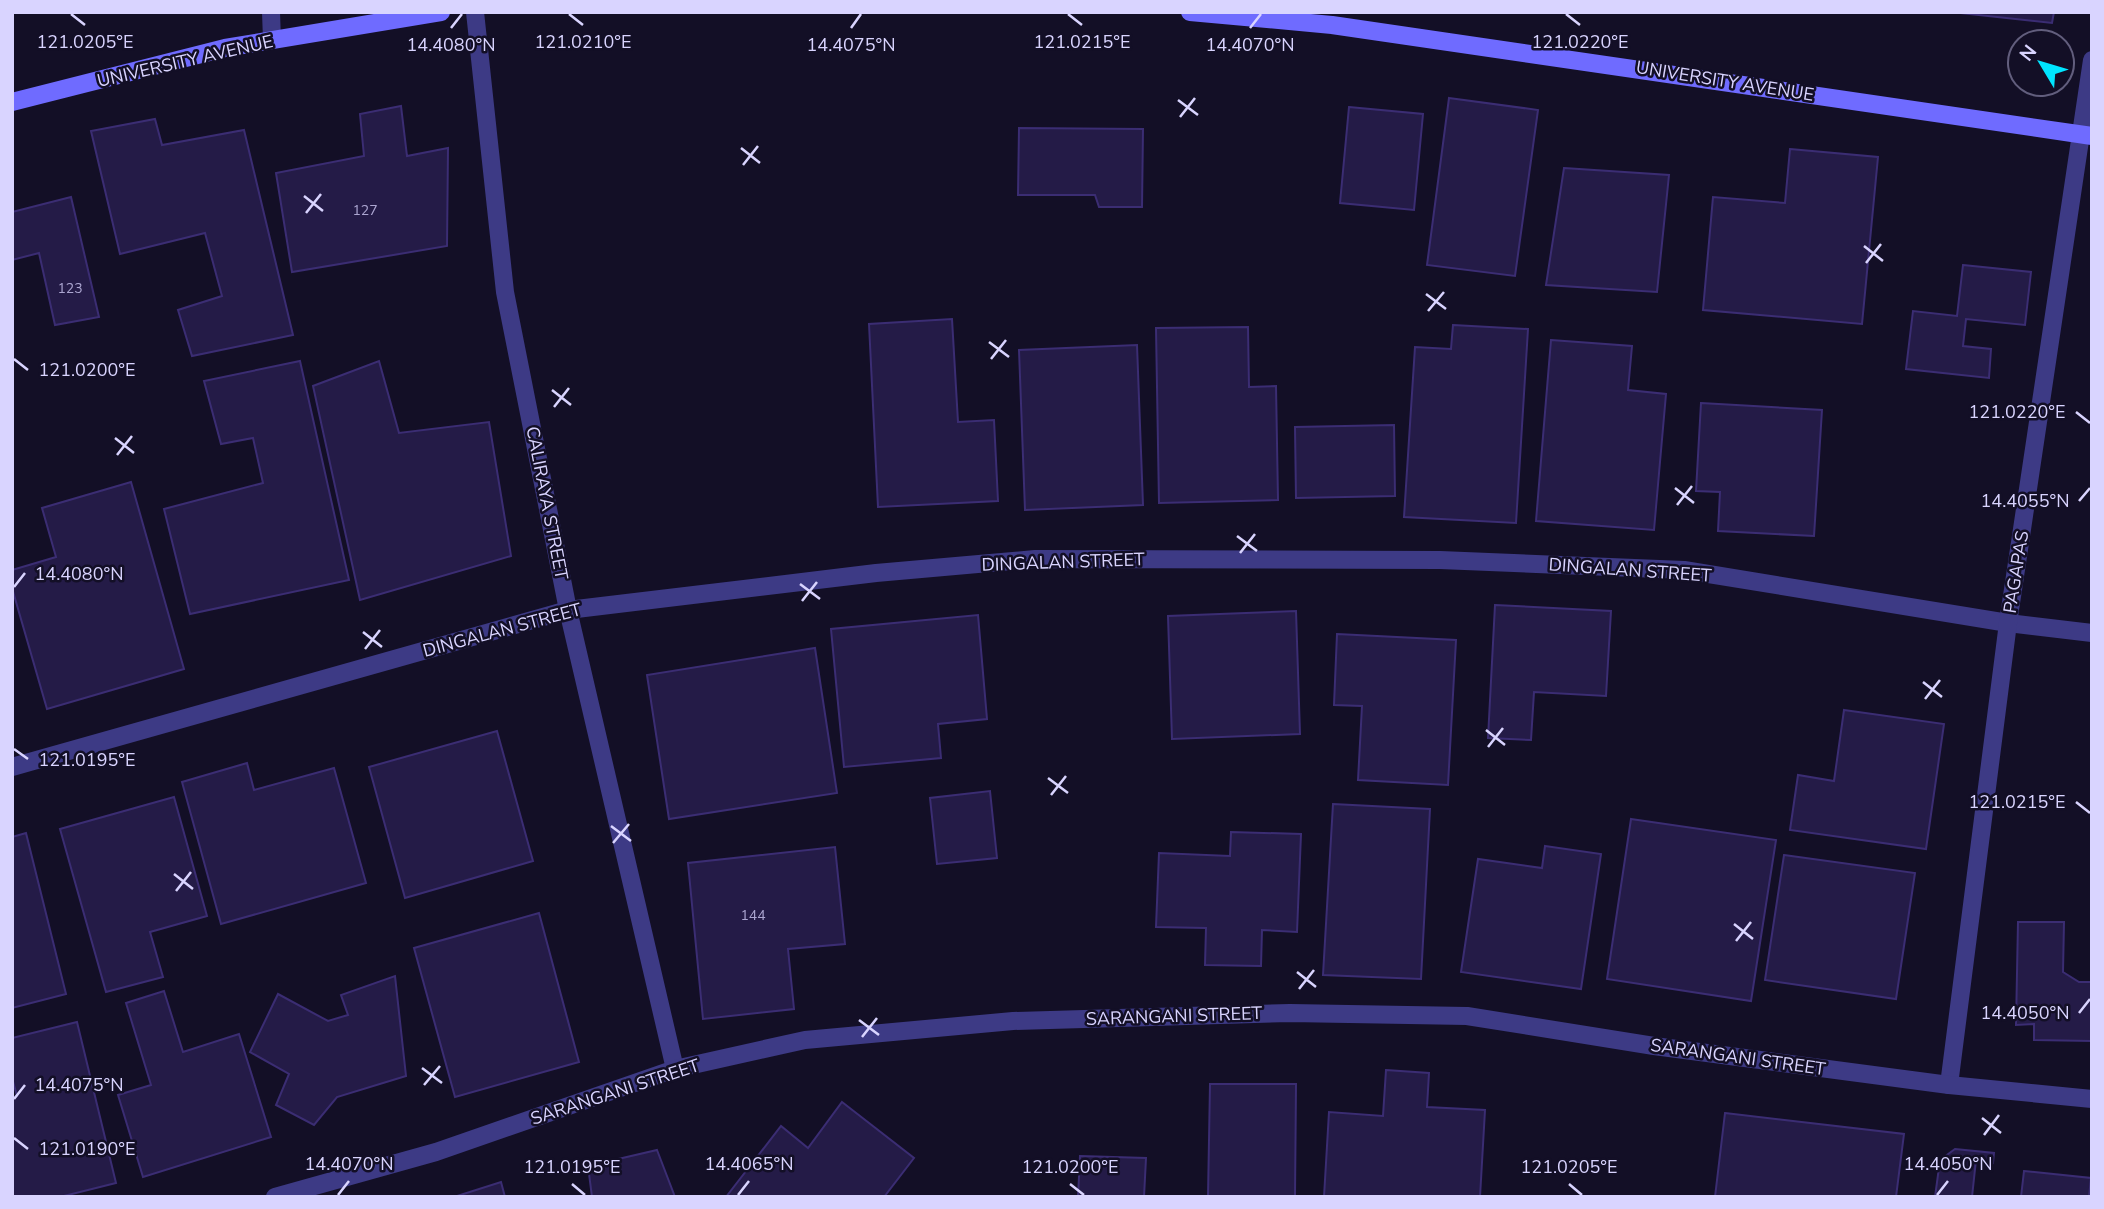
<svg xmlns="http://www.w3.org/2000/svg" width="2104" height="1209" font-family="'Nunito Sans',sans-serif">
	<rect width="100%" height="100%" fill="#130f26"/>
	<g fill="#241b47" stroke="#3b2d73" stroke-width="2">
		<path d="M1951 12H2054L2052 23Z"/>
		<path d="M1449 98 1538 110 1515 276 1427 265Z"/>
		<path d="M401 106 407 156 448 148 447 246 292 272 276 173 364 156 360 114Z"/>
		<path d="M1349 107 1423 114 1414 210 1340 203Z"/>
		<path d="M155 119 162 145 244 130 293 335 192 356 178 310 222 296 205 233 120 254 91 131Z"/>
		<path d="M1019 128 1143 129 1142 207H1099L1095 195H1018Z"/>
		<path d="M1790 149 1878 157 1862 324 1703 310 1713 197 1785 203Z"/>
		<path d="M1564 168 1669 175 1657 292 1546 285Z"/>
		<path d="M71 197 99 317 55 325 39 253 12 260V212Z"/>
		<path d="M1963 265 2031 272 2025 325 1966 319 1963 346 1991 349 1989 378 1906 369 1913 311 1957 316Z"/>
		<path d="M952 319 958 422 994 420 998 501 878 507 869 324Z"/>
		<path d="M1453 325 1528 329 1516 523 1404 517 1415 347 1451 349Z"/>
		<path d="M1248 327 1249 387 1276 386 1278 500 1159 503 1156 328Z"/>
		<path d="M1551 340 1632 346 1628 390 1666 394 1654 530 1536 521Z"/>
		<path d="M1137 345 1143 505 1025 510 1019 350Z"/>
		<path d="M300 361 349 580 190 614 164 509 263 483 253 438 221 444 204 381Z"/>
		<path d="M379 361 399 433 489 422 511 556 360 600 313 386Z"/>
		<path d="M1701 403 1822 410 1814 536 1718 531 1720 492 1696 491Z"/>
		<path d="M1394 425 1395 496 1296 498 1295 427Z"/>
		<path d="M131 482 184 669 47 709 12 588V570L56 557 42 508Z"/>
		<path d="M1495 605 1611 611 1606 696 1534 692 1531 740 1488 738Z"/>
		<path d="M1296 611 1300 734 1172 739 1168 616Z"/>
		<path d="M978 615 987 719 938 724 941 758 844 767 831 629Z"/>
		<path d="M1337 634 1456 640 1448 785 1358 780 1362 706 1334 705Z"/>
		<path d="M815 648 837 793 669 819 647 675Z"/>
		<path d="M1844 710 1944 724 1926 849 1790 830 1798 775 1834 781Z"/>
		<path d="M497 731 533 861 405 898 369 767Z"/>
		<path d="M247 763 254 790 334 768 366 883 221 924 182 782Z"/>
		<path d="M990 791 997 858 937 864 930 798Z"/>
		<path d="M174 797 207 916 150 932 163 977 106 992 60 829Z"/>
		<path d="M1333 804 1430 809 1421 979 1323 975Z"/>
		<path d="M1631 819 1776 840 1751 1001 1607 979Z"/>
		<path d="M1231 832 1301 834 1297 932 1262 930 1261 966 1205 965 1206 928 1156 927 1159 853 1230 856Z"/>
		<path d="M26 833 66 994 12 1008V837Z"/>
		<path d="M1545 846 1601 854 1581 989 1461 972 1478 859 1542 868Z"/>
		<path d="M835 847 845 944 788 949 794 1009 703 1019 688 863Z"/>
		<path d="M1784 855 1915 873 1896 999 1765 980Z"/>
		<path d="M539 913 579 1062 455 1097 414 948Z"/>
		<path d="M2018 922H2064L2063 972 2079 982H2092V1041L2034 1040V1024L2016 1025Z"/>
		<path d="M395 976 406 1076 337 1097 314 1125 276 1105 289 1074 250 1052 278 994 328 1021 348 1015 341 995Z"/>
		<path d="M164 991 183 1052 239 1034 271 1137 143 1177 118 1095 151 1085 126 1003Z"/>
		<path d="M77 1022 116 1183 60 1197H12V1098L17 1096 12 1078V1038Z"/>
		<path d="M1386 1070 1429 1073 1427 1107 1485 1110 1480 1197H1324L1329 1112 1383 1116Z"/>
		<path d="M1210 1084H1296L1295 1197H1208Z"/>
		<path d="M842 1102 914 1158 884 1197H726L781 1126 808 1148Z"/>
		<path d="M1725 1113 1904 1134 1896 1197H1715Z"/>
		<path d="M1955 1149 1994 1153 1993 1163 1976 1160 1972 1197H1935L1940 1160Z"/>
		<path d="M657 1150 675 1197H592L588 1166Z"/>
		<path d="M1080 1156 1146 1158 1144 1197H1078Z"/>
		<path d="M2024 1171 2091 1178 2089 1197H2021Z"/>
		<path d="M501 1182 505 1197H454Z"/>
	</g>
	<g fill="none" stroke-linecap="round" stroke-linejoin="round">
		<path stroke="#3d3a85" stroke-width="18" d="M271 12 272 40"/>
		<g stroke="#3d3a85" stroke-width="18">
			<path d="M475 12 505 292 568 610 675 1069"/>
			<path d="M12 767 568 610 876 573 1035 559 1440 560 1684 570 2008 623 2092 633"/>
			<path d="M1949 1085 2008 623 2092 60"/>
			<path d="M275 1197 436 1152 675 1069 805 1040 1013 1021 1290 1013 1467 1016 1654 1046 1949 1085 2092 1099"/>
		</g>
		<g stroke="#6f6bff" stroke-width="18">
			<path d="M1190 12 1332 25 2092 136"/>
			<path d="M12 102 225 48 441 12"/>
		</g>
	</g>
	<path fill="none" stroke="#d9d4ff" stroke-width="2.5" d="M71 14 85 25M569 14 583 25M1068 14 1082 25M1566 14 1580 25M451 28 462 14M851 28 861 14M1250 28 1261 14M1178 100 1198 115M1180 117 1195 98M741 148 760 163M743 165 758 146M304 196 323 211M306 213 321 194M1864 246 1883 261M1866 263 1881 244M1426 294 1446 309M1428 311 1444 292M989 342 1009 357M14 359 28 370M991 359 1006 340M552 390 571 405M554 407 569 388M2076 412 2090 423M115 438 134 453M117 455 132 436M1675 488 1694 503M2079 501 2090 488M1677 505 1692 486M1237 536 1257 551M1240 553 1255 534M800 584 820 599M14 587 25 573M802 601 817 582M363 632 382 647M365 649 380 630M1923 682 1942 697M1925 699 1940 680M1486 730 1505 745M1488 747 1503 728M14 749 28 759M1048 778 1068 793M1051 795 1066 776M2076 802 2090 813M611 826 631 841M613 843 629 824M174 874 193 889M176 891 191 872M1734 924 1753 939M1736 941 1751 922M1297 972 1316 987M1299 989 1314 970M2079 1013 2090 999M859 1020 879 1035M862 1037 877 1018M422 1068 442 1083M424 1085 440 1066M14 1099 25 1085M1982 1118 2001 1133M1984 1135 1999 1115M14 1138 28 1149M572 1184 585 1195M1070 1184 1084 1195M1569 1184 1582 1195M338 1195 349 1181M738 1195 749 1181M1937 1195 1948 1181"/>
	<g text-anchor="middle" stroke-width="5" stroke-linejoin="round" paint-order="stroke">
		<g font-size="14" fill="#aca6d1">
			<text x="365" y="215">127</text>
			<text x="70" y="293">123</text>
			<text x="753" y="920">144</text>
		</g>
		<g font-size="18" fill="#d9d4ff" stroke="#130f26">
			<text transform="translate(185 61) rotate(-13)" y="6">UNIVERSITY AVENUE</text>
			<text transform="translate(1725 81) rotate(9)" y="6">UNIVERSITY AVENUE</text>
			<text transform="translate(547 503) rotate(79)" y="6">CALIRAYA STREET</text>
			<text transform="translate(1063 562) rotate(-2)" y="6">DINGALAN STREET</text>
			<text transform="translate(1630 570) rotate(4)" y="6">DINGALAN STREET</text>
			<text transform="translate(2016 572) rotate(-81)" y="6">PAGAPAS</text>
			<text transform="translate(502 630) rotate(-15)" y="6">DINGALAN STREET</text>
			<text transform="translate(1174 1016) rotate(-2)" y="6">SARANGANI STREET</text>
			<text transform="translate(1738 1057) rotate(8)" y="6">SARANGANI STREET</text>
			<text transform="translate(615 1092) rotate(-18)" y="6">SARANGANI STREET</text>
		</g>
	</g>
	<g font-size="18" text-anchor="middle" fill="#d9d4ff" stroke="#130f26" stroke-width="5" stroke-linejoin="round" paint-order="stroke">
		<text x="85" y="48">121.0205°E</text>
		<text x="583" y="48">121.0210°E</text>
		<text x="1082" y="48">121.0215°E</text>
		<text x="1580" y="48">121.0220°E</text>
		<text x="451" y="51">14.4080°N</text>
		<text x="851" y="51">14.4075°N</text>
		<text x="1250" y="51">14.4070°N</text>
		<text x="87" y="376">121.0200°E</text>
		<text x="2017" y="418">121.0220°E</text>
		<text x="2025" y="507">14.4055°N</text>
		<text x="79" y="580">14.4080°N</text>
		<text x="87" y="766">121.0195°E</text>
		<text x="2017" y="808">121.0215°E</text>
		<text x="2025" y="1019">14.4050°N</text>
		<text x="79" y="1091">14.4075°N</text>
		<text x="87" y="1155">121.0190°E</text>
		<text x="349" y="1170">14.4070°N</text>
		<text x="749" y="1170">14.4065°N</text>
		<text x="1948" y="1170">14.4050°N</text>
		<text x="572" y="1173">121.0195°E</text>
		<text x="1070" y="1173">121.0200°E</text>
		<text x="1569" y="1173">121.0205°E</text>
	</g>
	<rect width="2104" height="1209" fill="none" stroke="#d9d4ff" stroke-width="28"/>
	<g transform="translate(2041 63) rotate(308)"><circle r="33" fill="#130f26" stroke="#625e7d" stroke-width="2"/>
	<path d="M0-5L12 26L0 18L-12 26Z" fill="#00e5ff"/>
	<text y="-10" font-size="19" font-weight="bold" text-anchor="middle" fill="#d9d4ff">N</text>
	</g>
</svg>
